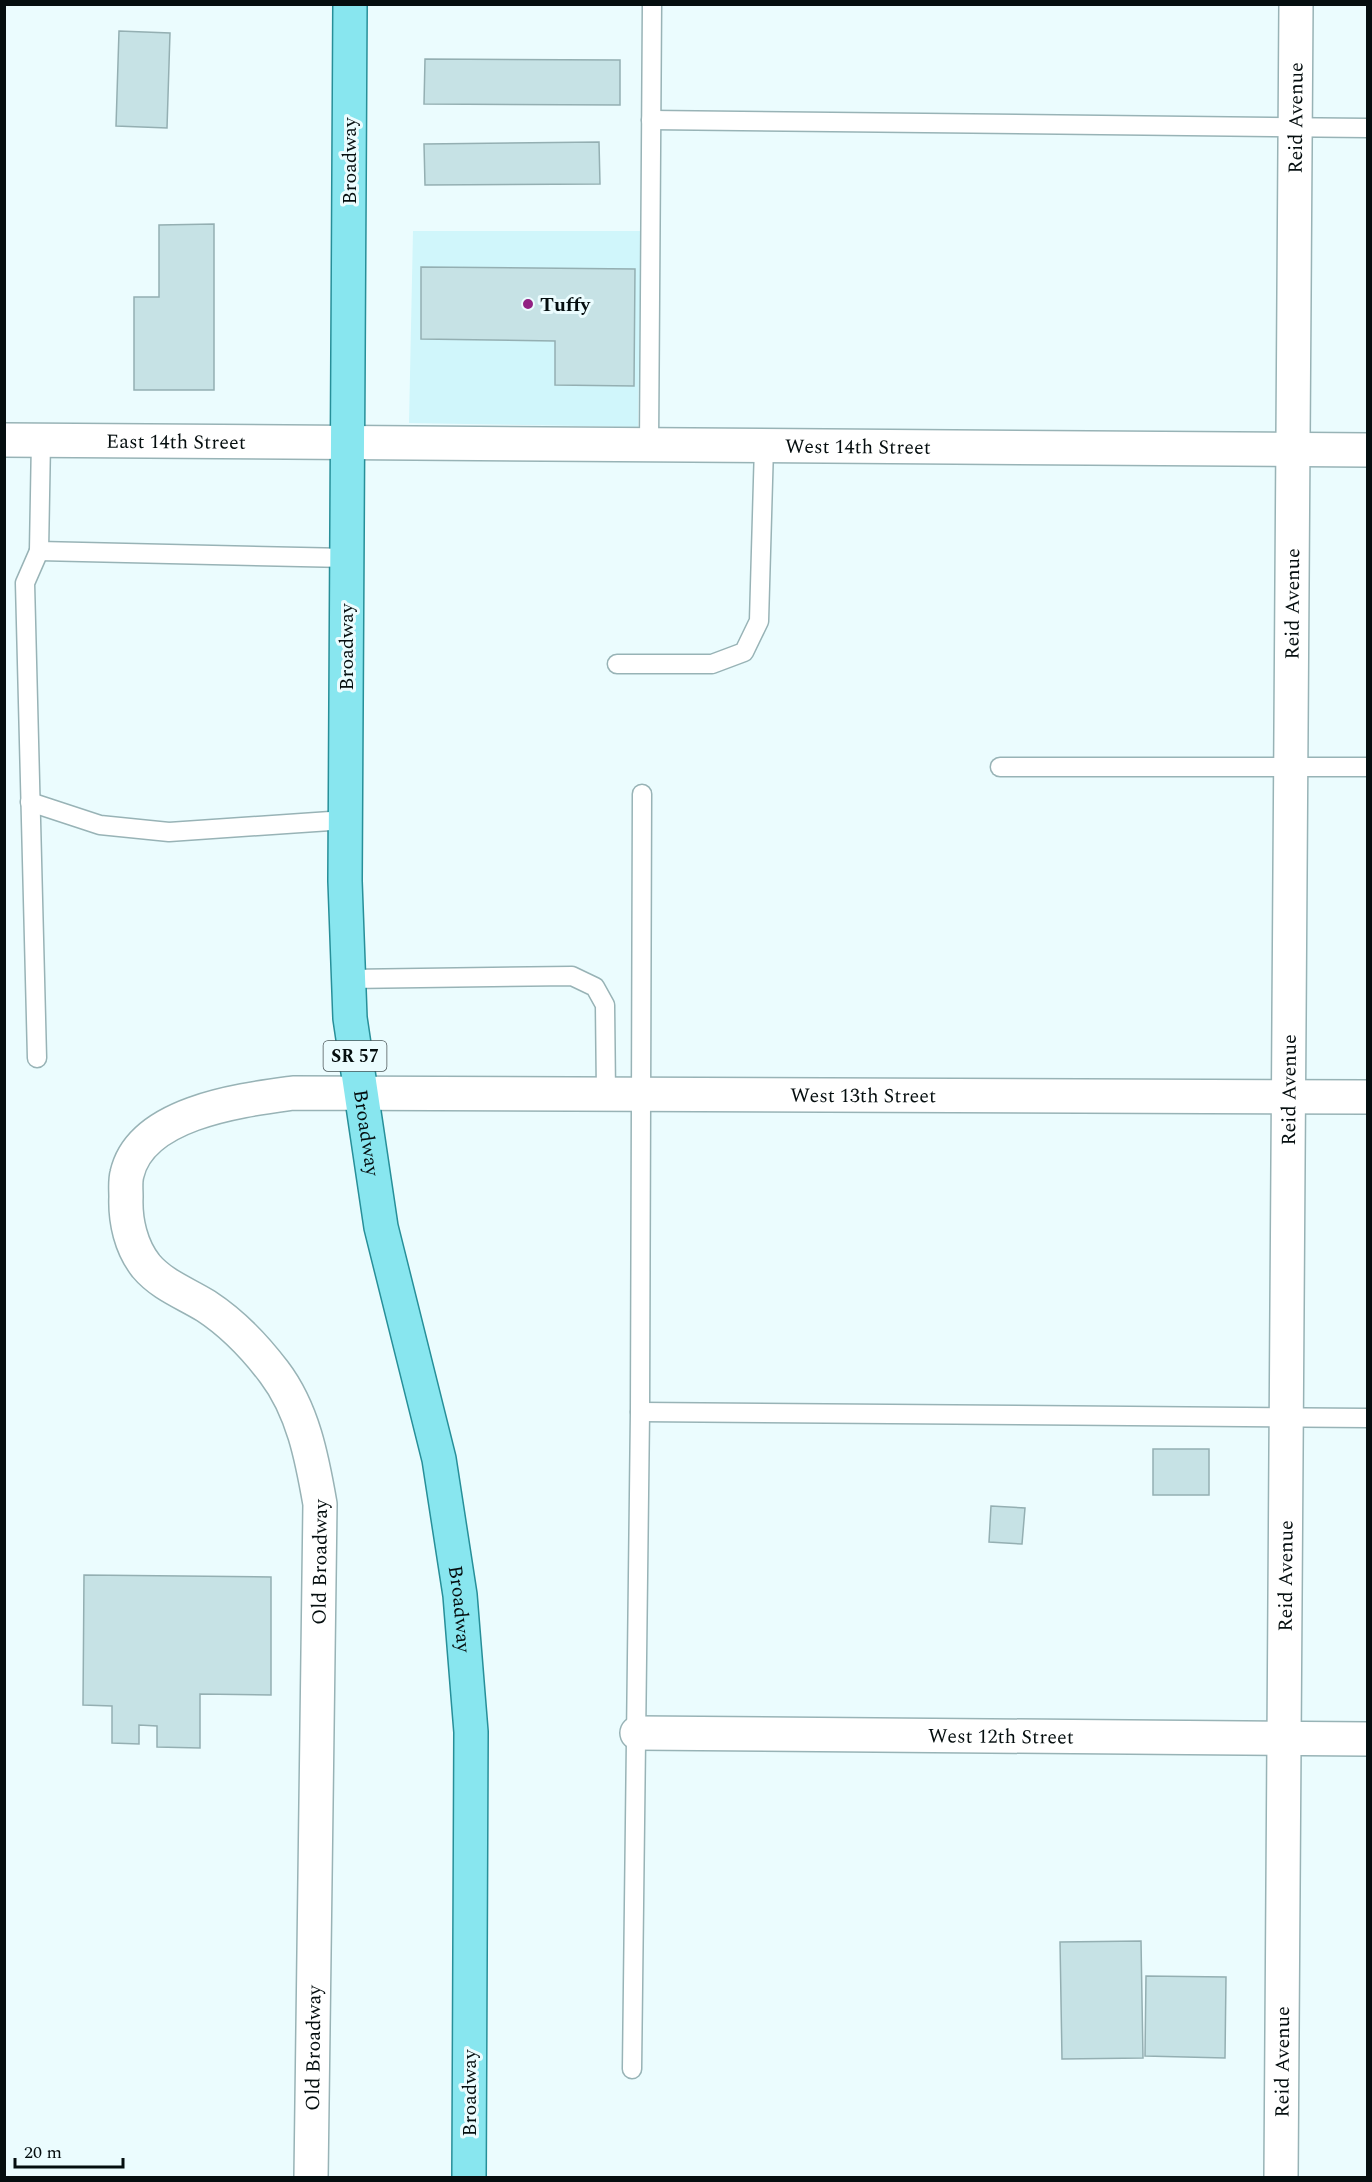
<svg xmlns="http://www.w3.org/2000/svg" width="1372" height="2182" font-family="Spectral,serif">
	<rect width="100%" height="100%" fill="#ebfcfe"/>
	<path fill="#d0f6fb" d="M413 231H641L638 427 409 423Z"/>
	<g fill="#c6e2e5" stroke="#94afb2" stroke-width="1.5">
		<path d="M119 31 170 33 167 128 116 126Z"/>
		<path d="M425 59 620 60V105L424 104Z"/>
		<path d="M599 142 600 184 425 185 424 144Z"/>
		<path d="M214 224V390H134V297H159V225Z"/>
		<path d="M421 267 635 269 634 386 555 385V341L421 339Z"/>
		<rect x="1153" y="1449" width="56" height="46"/>
		<path d="M991 1506 1025 1508 1022 1544 989 1542Z"/>
		<path d="M84 1575 271 1577V1695L200 1694V1748L157 1747V1726L139 1725V1744L112 1743V1706L83 1705Z"/>
		<path d="M1141 1941 1143 2058 1062 2059 1060 1942Z"/>
		<path d="M1146 1976 1226 1977 1225 2058 1145 2056Z"/>
	</g>
	<g fill="none" stroke-linecap="round" stroke-linejoin="round">
		<defs>
			<g id="service">
				<path d="M651 120 1368 128"/>
				<path d="M41 440 39 551 347 558"/>
				<path d="M649 445 652 4"/>
				<path d="M617 664H712L744 652 759 621 764 446"/>
				<path d="M1000 767H1368"/>
				<path d="M30 802 100 825 169 832 345 820"/>
				<path d="M349 979 572 976 595 987 605 1005 606 1093"/>
				<path d="M37 1058 25 583 39 551"/>
				<path d="M640 1412 1368 1418"/>
				<path d="M632 2069 640 1412 642 794"/>
			</g>
			<g id="minor">
				<path id="s1" d="M4 440 1368 450"/>
				<path id="s2" d="M637 1733 1368 1739"/>
				<path id="s3" d="M311 2178 320 1504C312 1458 303 1410 274 1372 255 1347 232 1323 206 1306 185 1293 162 1285 146 1266 131 1247 125 1221 126 1197 126 1190 125 1181 127 1174 141 1112 242 1100 293 1093L1368 1097"/>
			</g>
			<g id="tertiary">
				<path id="s4" d="M1281 2178 1296 4"/>
			</g>
			<g id="primary">
				<path id="s5" d="M350 4 345 881 350 1018 381 1227 439 1459 460 1595 471 1732 469 2178"/>
			</g>
		</defs>
		<use href="#service" stroke="#98b3b6" stroke-width="21"/>
		<use href="#minor" stroke="#98b3b6" stroke-width="36"/>
		<use href="#tertiary" stroke="#98b3b6" stroke-width="36"/>
		<use href="#primary" stroke="#278f99" stroke-width="36"/>
		<use href="#service" stroke="#fff" stroke-width="18"/>
		<use href="#minor" stroke="#fff" stroke-width="33"/>
		<use href="#tertiary" stroke="#fff" stroke-width="33"/>
		<use href="#primary" stroke="#88e6ef" stroke-width="33"/>
	</g>
	<circle fill="#912182" stroke="#ebfcfe" stroke-width="2" cx="528" cy="304" r="6"/>
	<g text-anchor="middle" stroke-width="6" stroke-linejoin="round" paint-order="stroke">
		<rect fill="#ebfcfe" stroke="#4a5557" stroke-width="1.5" x="323.5" y="1041" width="63" height="30" rx="4.5"/>
		<g font-size="18" font-weight="bold" fill="#050e0f">
			<text x="355" y="1062">SR 57</text>
		</g>
		<g font-size="20" fill="#050e0f" stroke="#ebfcfe">
			<text dy="7" stroke="none"><textPath href="#s4" startOffset="2060">Reid Avenue</textPath></text>
			<text transform="translate(349 161) rotate(-90)" y="7">Broadway</text>
			<text dy="7" stroke="none"><textPath href="#s1" startOffset="172">East 14th Street</textPath></text>
			<text dy="7" stroke="none"><textPath href="#s1" startOffset="854">West 14th Street</textPath></text>
			<text dy="7" stroke="none"><textPath href="#s4" startOffset="1574">Reid Avenue</textPath></text>
			<text transform="translate(346 647) rotate(-90)" y="7">Broadway</text>
			<text dy="7" stroke="none"><textPath href="#s4" startOffset="1088">Reid Avenue</textPath></text>
			<text dy="7" stroke="none"><textPath href="#s3" startOffset="1845">West 13th Street</textPath></text>
			<text dy="7" stroke="none"><textPath href="#s5" startOffset="1130">Broadway</textPath></text>
			<text dy="7" stroke="none"><textPath href="#s3" startOffset="616">Old Broadway</textPath></text>
			<text dy="7" stroke="none"><textPath href="#s4" startOffset="602">Reid Avenue</textPath></text>
			<text dy="7" stroke="none"><textPath href="#s5" startOffset="1616">Broadway</textPath></text>
			<text dy="7" stroke="none"><textPath href="#s2" startOffset="364">West 12th Street</textPath></text>
			<text dy="7" stroke="none"><textPath href="#s3" startOffset="130">Old Broadway</textPath></text>
			<text dy="7" stroke="none"><textPath href="#s4" startOffset="116">Reid Avenue</textPath></text>
			<text transform="translate(469 2093) rotate(-90)" y="7">Broadway</text>
		</g>
		<g font-size="20" font-weight="bold" fill="#050e0f" stroke="#ebfcfe" text-anchor="start">
			<text x="540" y="311">Tuffy</text>
		</g>
	</g>
	<rect width="1372" height="2182" fill="none" stroke="#050e0f" stroke-width="12"/>
	<path d="M15 2158v9h108v-9" fill="none" stroke="#050e0f" stroke-width="3"/>
	<text x="24" y="2158" font-size="18" fill="#050e0f" stroke="#ebfcfe" stroke-width="4.5" paint-order="stroke">20 m</text>
</svg>
